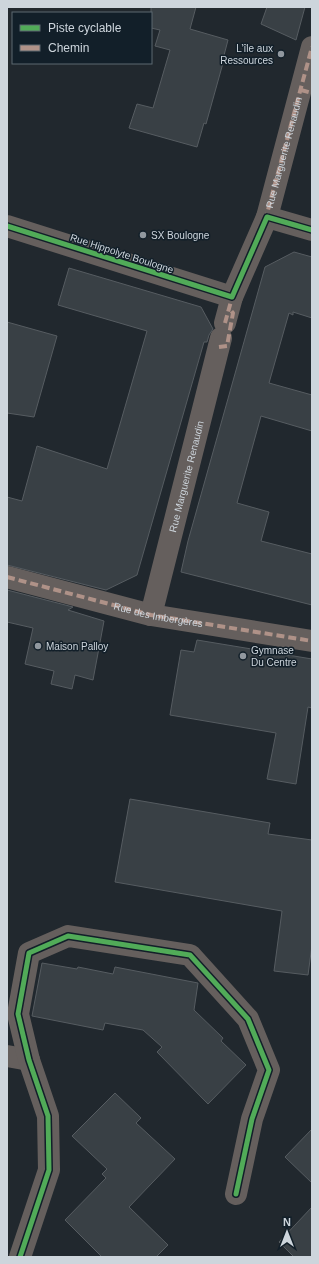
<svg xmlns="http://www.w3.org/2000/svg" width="319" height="1264" font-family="Helvetica,sans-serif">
	<rect width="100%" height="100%" fill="#21282e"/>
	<g fill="#394045" stroke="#565c61">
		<path d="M151 7H196L190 29 228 40 222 63H223L206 124 204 123 197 147 129 128 137 104 153 108 170 50 155 46 160 30 151 28Z"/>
		<path d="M267 7H305L296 40 261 24Z"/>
		<path d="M294 252 312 257V318L293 312V315L289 313 269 383 312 395V431L261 416 237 503 269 512 261 541 312 554V605L181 572 188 541 265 267Z"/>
		<path d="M69 268 201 307 213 329 209 335 207 342H204L137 575 106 590 7 565V497L22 501 37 446 107 469 147 331 58 305Z"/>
		<path d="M7 322 57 336 34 417 7 413Z"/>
		<path d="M7 590 73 607 68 610 104 621 93 680 75 675 72 689 51 684 54 671 25 664 33 628 7 622Z"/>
		<path d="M197 640 312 659V708L308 707 296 784 267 779 276 733 170 715 181 650 194 652Z"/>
		<path d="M130 799 270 823 268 834 312 840V945L308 975 274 971 282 911 115 882Z"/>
		<path d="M42 963 77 969 78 967 113 974 115 967 198 983 194 1010 223 1038 221 1041 246 1065 208 1104 157 1052 162 1047 143 1030 105 1023 103 1030 32 1016Z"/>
		<path d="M115 1093 141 1118 136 1123 175 1159 129 1207 168 1245 156 1257H102L65 1220 106 1178 102 1174 107 1169 72 1136Z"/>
		<path d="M312 1129V1183L285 1157Z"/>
		<path d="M312 1207V1257H294L279 1242Z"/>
	</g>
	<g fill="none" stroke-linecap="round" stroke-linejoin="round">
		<g stroke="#655f5d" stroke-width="22">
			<path d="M267 217 312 230"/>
			<path d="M7 226 232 297"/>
			<path d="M225 323 232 297 267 217 312 47"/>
			<path id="s1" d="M7 577 151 615 312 641"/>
			<path id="s2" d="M151 615 221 338"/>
			<path d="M7 1056 29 1060"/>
			<path d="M20 1257 49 1170 48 1116 29 1060 18 1014 29 953 68 936 190 955 248 1019 269 1070 252 1119 236 1194"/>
		</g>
		<g stroke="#af9288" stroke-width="4" stroke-dasharray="8 4" stroke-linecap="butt">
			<path d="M301 90 312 93"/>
			<path id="s3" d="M265 221 312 47"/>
			<path d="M225 323 233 294"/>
			<path d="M219 347 227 346 233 313 229 308"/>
			<path d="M7 577 151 615 312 641"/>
		</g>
		<defs>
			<g id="cycleway">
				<path d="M7 226 232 297 267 217 312 230"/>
				<path d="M20 1257 49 1170 48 1116 29 1060 18 1014 29 953 68 936 190 955 248 1019 269 1070 252 1119 236 1194"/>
			</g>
		</defs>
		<use href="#cycleway" stroke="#121f29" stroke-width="8"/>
		<use href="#cycleway" stroke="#51ab58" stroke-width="5"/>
	</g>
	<g fill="#91989f" stroke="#121f29" stroke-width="1.5">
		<circle cx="281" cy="54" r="4"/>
		<circle cx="143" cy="235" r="4"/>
		<circle cx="38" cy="646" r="4"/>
		<circle cx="243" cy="656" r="4"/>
	</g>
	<g text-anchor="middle" stroke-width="3" stroke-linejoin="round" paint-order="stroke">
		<g font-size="10" fill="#cdd5dc" stroke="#121f29" text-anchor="start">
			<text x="273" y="52" text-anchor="end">L’île aux<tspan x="273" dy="12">Ressources</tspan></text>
			<text x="151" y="239">SX Boulogne</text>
			<text x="46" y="650">Maison Palloy</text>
			<text x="251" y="654">Gymnase<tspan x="251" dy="12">Du Centre</tspan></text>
		</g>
		<g font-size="10" fill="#cdd5dc" stroke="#121f29">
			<text dy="4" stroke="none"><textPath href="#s3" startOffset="71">Rue Marguerite Renaudin</textPath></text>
			<text transform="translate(122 253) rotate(18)" y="4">Rue Hippolyte Boulogne</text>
			<text dy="4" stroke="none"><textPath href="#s2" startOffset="143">Rue Marguerite Renaudin</textPath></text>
			<text dy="4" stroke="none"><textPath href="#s1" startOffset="156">Rue des Imbergères</textPath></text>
		</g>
	</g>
	<rect width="319" height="1264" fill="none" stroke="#cdd5dc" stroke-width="16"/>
	<rect x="12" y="12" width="140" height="52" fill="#121f29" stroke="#5d6871"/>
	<rect x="20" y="25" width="20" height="6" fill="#51ab58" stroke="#5d6871"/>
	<text x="48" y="32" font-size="12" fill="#cdd5dc">Piste cyclable</text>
	<rect x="20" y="45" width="20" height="6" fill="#af9288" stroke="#5d6871"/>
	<text x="48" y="52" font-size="12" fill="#cdd5dc">Chemin</text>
	<g transform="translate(287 1232)" stroke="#121f29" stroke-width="3" paint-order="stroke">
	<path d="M0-3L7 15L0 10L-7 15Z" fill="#cdd5dc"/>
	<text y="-6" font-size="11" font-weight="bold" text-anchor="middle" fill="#cdd5dc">N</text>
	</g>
</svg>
